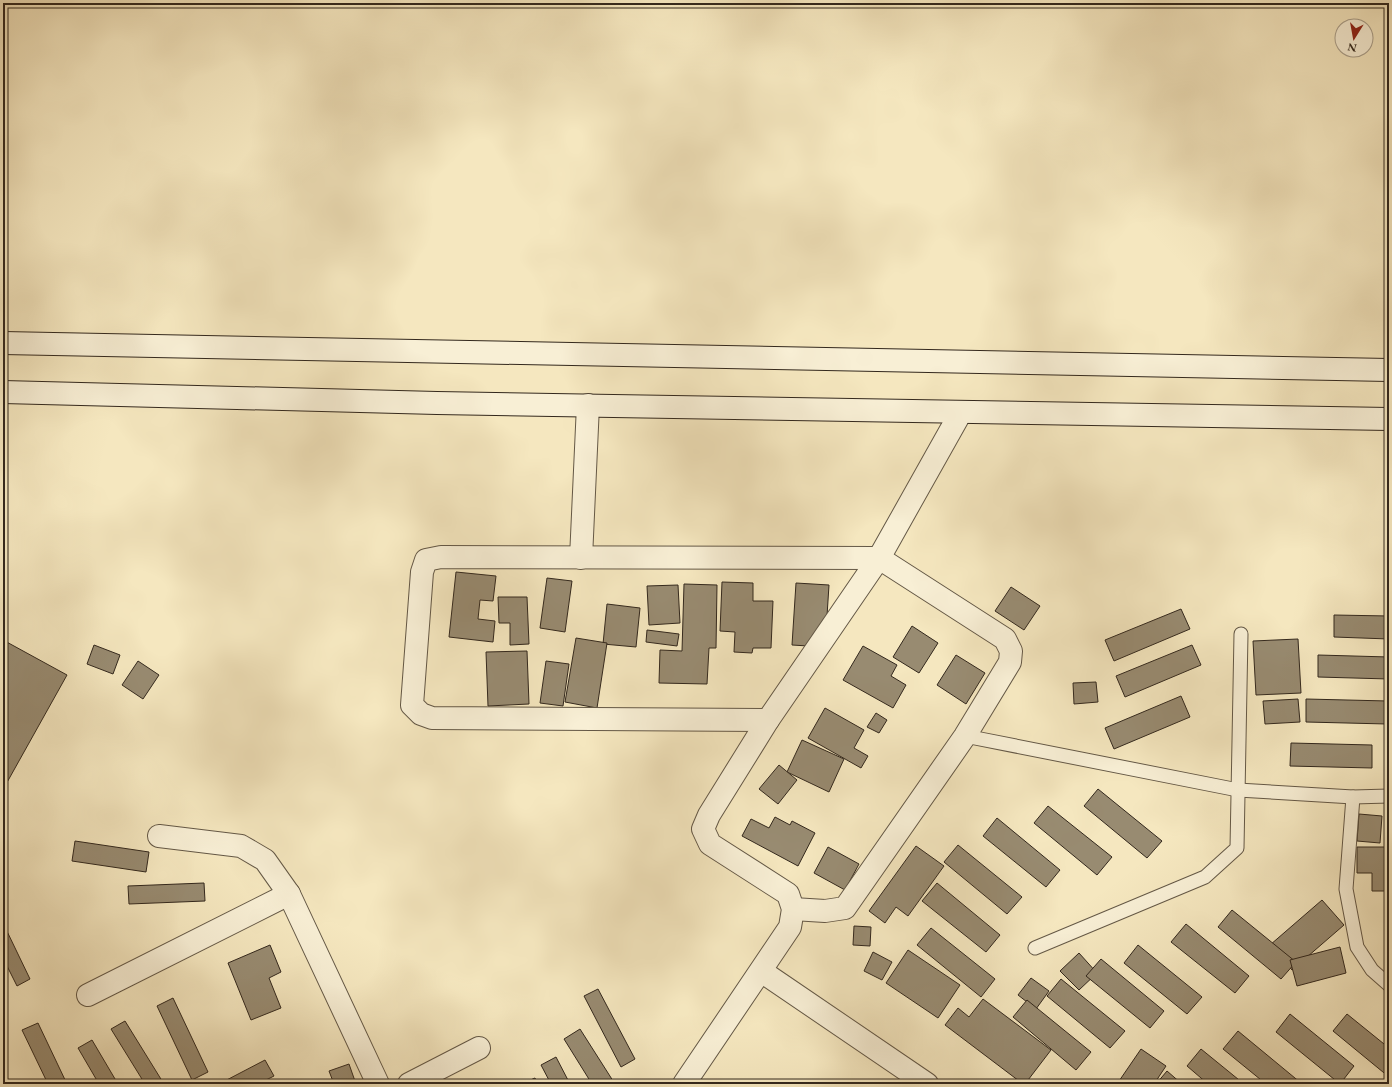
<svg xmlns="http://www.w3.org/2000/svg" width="1392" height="1087" font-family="'EB Garamond',serif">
	<rect width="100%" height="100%" fill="#f5e7bf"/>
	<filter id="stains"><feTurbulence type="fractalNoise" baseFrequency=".005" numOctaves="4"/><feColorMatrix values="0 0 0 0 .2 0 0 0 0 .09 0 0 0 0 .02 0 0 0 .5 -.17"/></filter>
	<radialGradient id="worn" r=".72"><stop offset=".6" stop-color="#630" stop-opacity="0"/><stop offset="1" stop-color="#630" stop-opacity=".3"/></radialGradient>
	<g fill="#988b71" stroke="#33281d">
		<path d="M456 572 496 576 493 601 480 600 478 619 495 621 493 642 449 637Z"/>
		<path d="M547 578 572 581 565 632 540 628Z"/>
		<path d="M722 582 753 583V601H773L771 648H753L752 653 734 652 735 632 720 631Z"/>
		<path d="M796 583 829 585 825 647 792 645Z"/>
		<path d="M684 584 717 585 716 648H709L707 684 659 683 660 650 682 651Z"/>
		<path d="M678 585 680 623 649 625 647 586Z"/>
		<path d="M1011 587 1040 606 1024 630 995 611Z"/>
		<path d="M498 597H527L529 644 510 645V623H499Z"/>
		<path d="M607 604 640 608 636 647 603 644Z"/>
		<path d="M1181 609 1190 629 1114 661 1105 640Z"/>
		<path d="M1334 615 1389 616V639L1334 637Z"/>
		<path d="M912 626 938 643 919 673 893 657Z"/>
		<path d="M647 630 679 634 677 646 646 642Z"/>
		<path d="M576 638 607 643 597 708 565 702Z"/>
		<path d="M1298 639 1301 693 1256 695 1253 641Z"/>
		<path d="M3 640 67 675 5 786H3Z"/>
		<path d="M94 645 120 655 113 674 87 664Z"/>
		<path d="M1192 645 1201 665 1125 697 1116 676Z"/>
		<path d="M863 646 897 665 891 676 906 685 893 708 843 680Z"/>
		<path d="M527 651 529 704 488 706 486 652Z"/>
		<path d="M956 655 985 673 966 704 937 685Z"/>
		<path d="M1318 655 1389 657V679L1318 677Z"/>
		<path d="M138 661 159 675 143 699 122 685Z"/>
		<path d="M546 661 569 664 563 706 540 703Z"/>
		<path d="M1096 682 1098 702 1074 704 1073 683Z"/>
		<path d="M1181 696 1190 717 1114 749 1105 728Z"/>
		<path d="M1298 699 1300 722 1265 724 1263 701Z"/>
		<path d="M1306 699 1388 701 1387 724 1306 722Z"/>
		<path d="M825 708 864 730 854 748 868 756 861 768 808 738Z"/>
		<path d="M876 713 887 720 879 733 867 727Z"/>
		<path d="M802 740 844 759 829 792 787 772Z"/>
		<path d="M1291 743 1372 745V768L1290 766Z"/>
		<path d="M779 765 797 780 778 804 759 789Z"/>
		<path d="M1098 789 1162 841 1147 858 1084 806Z"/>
		<path d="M1048 806 1112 857 1097 875 1034 823Z"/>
		<path d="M1359 814 1382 816 1380 843 1357 841Z"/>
		<path d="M775 817 790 825 792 821 815 833 798 866 742 836 751 819 769 828Z"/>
		<path d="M997 818 1060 870 1046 887 983 836Z"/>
		<path d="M75 841 149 852 146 872 72 861Z"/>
		<path d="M958 845 1022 897 1007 914 944 862Z"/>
		<path d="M916 846 944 866 908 916 896 907 885 923 869 911Z"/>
		<path d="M828 847 859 864 845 890 814 873Z"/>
		<path d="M1357 847H1389V891H1372V873H1357Z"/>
		<path d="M204 883 205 901 129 904 128 886Z"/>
		<path d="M937 883 1000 935 986 952 922 901Z"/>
		<path d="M1322 900 1344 925 1292 970 1270 945Z"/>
		<path d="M1232 910 1296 962 1281 979 1218 927Z"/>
		<path d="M3 923 30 979 17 986 3 958Z"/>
		<path d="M1186 924 1249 976 1235 993 1171 942Z"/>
		<path d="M854 926 871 927 870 946 853 945Z"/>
		<path d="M931 928 995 979 981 997 917 945Z"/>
		<path d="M270 945 281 972 269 978 281 1008 251 1020 228 963Z"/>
		<path d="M1138 945 1202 997 1187 1014 1124 963Z"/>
		<path d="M1340 947 1346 973 1297 986 1290 960Z"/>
		<path d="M908 950 960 985 938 1018 886 983Z"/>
		<path d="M873 952 892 962 882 980 864 971Z"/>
		<path d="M1079 953 1097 973 1079 990 1060 971Z"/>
		<path d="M1101 959 1164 1011 1150 1028 1086 976Z"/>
		<path d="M1031 978 1049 991 1036 1009 1018 995Z"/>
		<path d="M1061 979 1125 1031 1110 1048 1047 996Z"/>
		<path d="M598 989 635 1059 621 1067 584 996Z"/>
		<path d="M173 998 208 1072 192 1080 157 1006Z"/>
		<path d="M983 999 1051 1050 1025 1084H1023L945 1025 958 1008 969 1017Z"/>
		<path d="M1027 1000 1091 1052 1076 1070 1013 1017Z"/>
		<path d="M1290 1014 1354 1066 1340 1084 1276 1032Z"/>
		<path d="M1347 1014 1389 1048V1077L1333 1031Z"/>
		<path d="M125 1021 164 1084H145L111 1029Z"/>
		<path d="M38 1023 67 1084H48L22 1030Z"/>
		<path d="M580 1029 615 1084H592L564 1039Z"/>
		<path d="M1238 1031 1301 1083 1266 1084 1223 1049Z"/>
		<path d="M92 1040 118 1084H99L78 1048Z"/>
		<path d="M1141 1049 1166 1066 1154 1084H1117Z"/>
		<path d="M1201 1049 1244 1084H1208L1187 1066Z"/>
		<path d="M556 1057 570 1084H551L541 1065Z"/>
		<path d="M265 1060 274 1076 258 1084H219Z"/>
		<path d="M349 1064 356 1084H334L329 1071Z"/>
		<path d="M1167 1071 1182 1084H1156Z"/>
		<path d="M535 1078 538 1084H521Z"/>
	</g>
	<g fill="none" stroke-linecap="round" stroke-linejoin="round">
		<defs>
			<g id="service">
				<path d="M965 736 1238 790 1353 797 1389 796"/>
				<path d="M1353 797 1346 889 1357 947 1372 970 1389 985"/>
				<path d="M1035 948 1205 877 1237 848 1241 634"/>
			</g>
			<g id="minor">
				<path d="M581 558 588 405"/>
				<path d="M768 720 432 718 421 714 412 705 422 572 426 560 441 557 879 558 1005 639 1011 651 1010 662 965 736 845 908 825 911 793 909"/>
				<path d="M159 836 241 846 265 860 289 894 378 1084"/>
				<path d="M761 971 927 1084"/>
				<path d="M88 995 289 894"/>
				<path d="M409 1084 479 1048"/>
				<path d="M684 1084 790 927 793 909 788 894 710 844 703 829 709 815 768 720 879 558 961 412"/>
			</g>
			<g id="secondary">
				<path d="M3 343 1389 370"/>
				<path d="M3 392 437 403 1389 419"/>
			</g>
		</defs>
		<use href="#service" stroke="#645846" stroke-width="15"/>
		<use href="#minor" stroke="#645846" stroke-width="24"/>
		<use href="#secondary" stroke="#33281d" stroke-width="24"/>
		<use href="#service" stroke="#f8efd5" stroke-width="13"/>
		<use href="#minor" stroke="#f8efd5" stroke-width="22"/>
		<use href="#secondary" stroke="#f8efd5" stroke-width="22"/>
	</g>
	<rect width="1392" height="1087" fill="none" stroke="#f5e7bf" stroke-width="16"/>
	<rect x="4" y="4" width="1384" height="1079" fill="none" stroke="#33281d" stroke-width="2"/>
	<rect x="8" y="8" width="1376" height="1071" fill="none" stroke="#33281d"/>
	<g transform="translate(1354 38) rotate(191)"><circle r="19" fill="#f8efd5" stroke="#a99f8b"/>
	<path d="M0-3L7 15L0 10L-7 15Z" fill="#8f2418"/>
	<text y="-6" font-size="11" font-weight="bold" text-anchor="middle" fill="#33281d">N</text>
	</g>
	<rect width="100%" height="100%" filter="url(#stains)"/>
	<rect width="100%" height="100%" fill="url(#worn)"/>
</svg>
